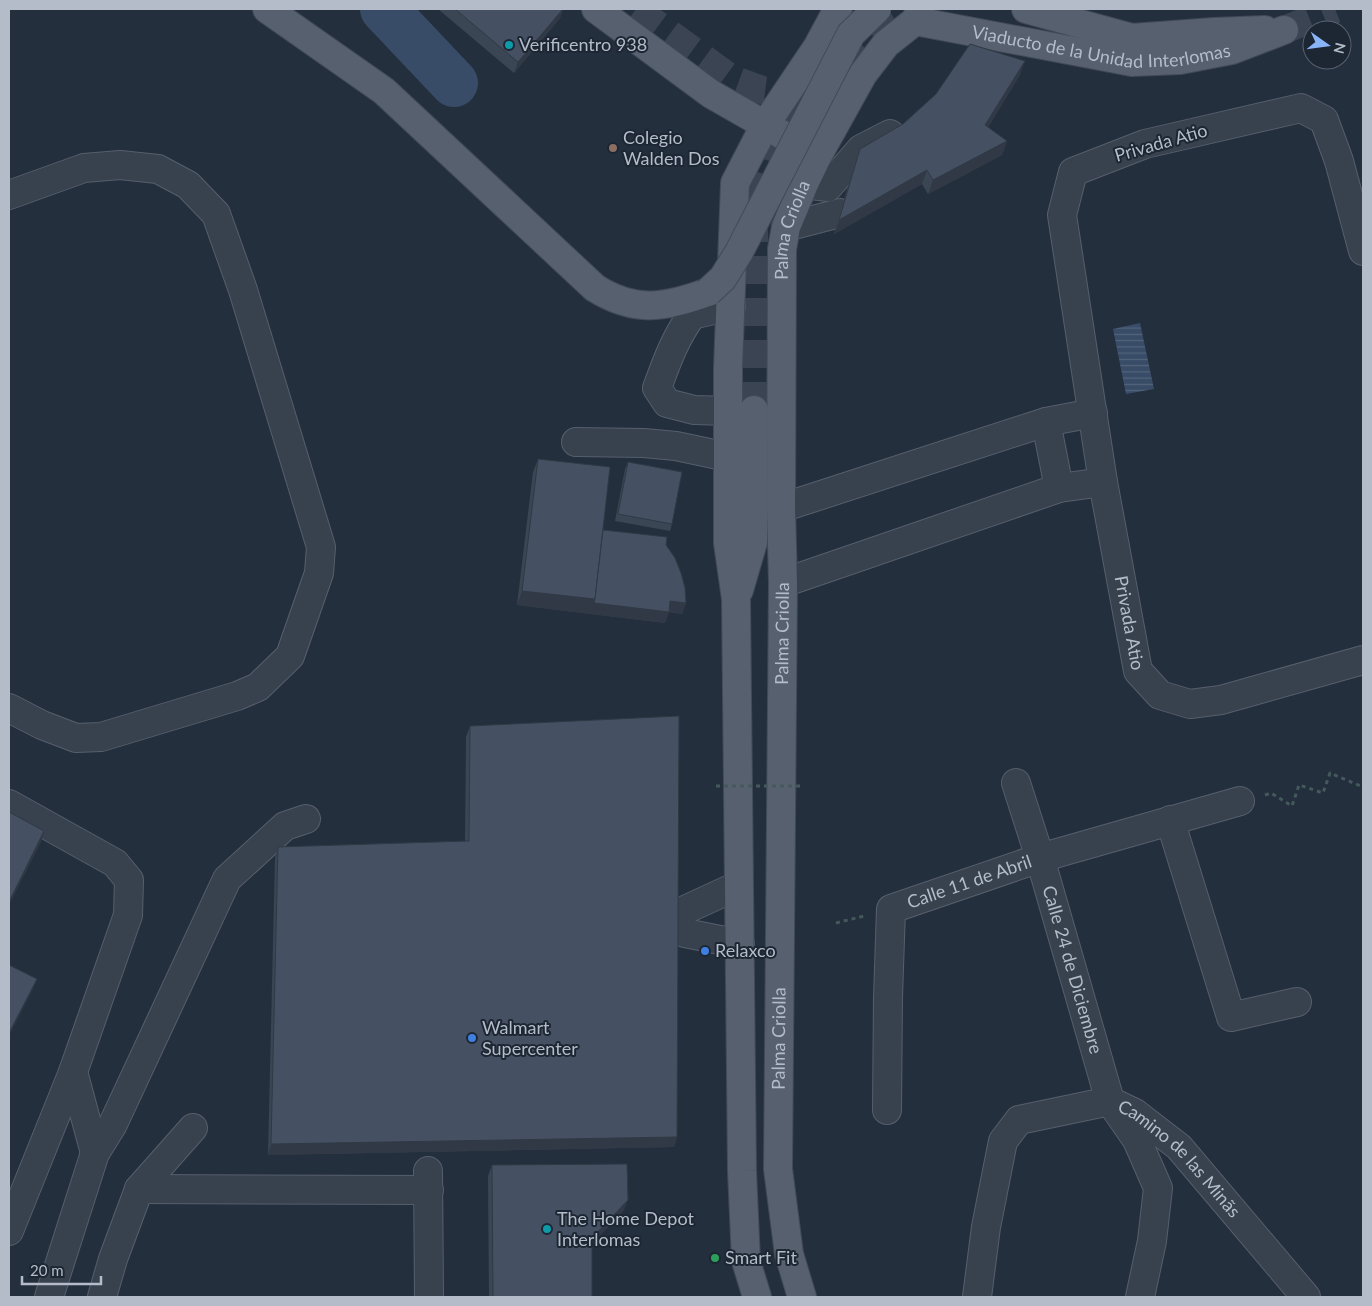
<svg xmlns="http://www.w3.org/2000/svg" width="1372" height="1306" font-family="Lato,sans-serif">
	<defs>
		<pattern id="water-rules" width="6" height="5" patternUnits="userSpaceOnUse" patternTransform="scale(1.25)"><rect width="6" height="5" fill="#394c67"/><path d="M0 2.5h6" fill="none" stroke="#53647b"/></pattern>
	</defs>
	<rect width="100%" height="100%" fill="#242f3e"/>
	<path fill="url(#water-rules)" d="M1140 323 1154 389 1126 394 1113 329Z"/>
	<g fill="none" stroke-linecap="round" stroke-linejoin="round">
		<path stroke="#394c67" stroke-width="48" d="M384 9 454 83"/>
		<path stroke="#3a4453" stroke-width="28" stroke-dasharray="28 14" stroke-linecap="butt" d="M1284 30 1335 9"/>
		<g stroke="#3a4453" stroke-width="28" stroke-dasharray="28 14" stroke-linecap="butt">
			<path d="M636 9 732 79 762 90 785 93 805 89"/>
			<path d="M754 410V196L766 155 805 89 855 41 883 20 902 9"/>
		</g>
		<defs>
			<g id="minor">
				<path d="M804 184 828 187 861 149 890 134"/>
				<path d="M9 195 84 168 120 165 158 169 188 185 216 214 243 290 321 547 319 573 290 656 258 687 237 696 101 737 76 738 42 725 9 708"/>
				<path d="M786 227 840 213"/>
				<path id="s1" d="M1363 251 1339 161 1324 120 1301 108 1145 144 1073 172 1062 215 1103 482 1138 671 1160 695 1190 704 1221 700 1363 660"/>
				<path d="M728 411 694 410 667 403 657 388C667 361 675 338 692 315L731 306"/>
				<path d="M1046 422 1059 488"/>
				<path d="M576 442 644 443 676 446 728 457"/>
				<path d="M781 508 1046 422 1093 413"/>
				<path d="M783 583 1059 488 1103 482"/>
				<path id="s2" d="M1016 783 1040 858 1110 1101 1137 1140 1158 1188 1152 1241 1140 1297"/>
				<path d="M9 804 115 863 129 880 128 915 73 1072 9 1231"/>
				<path d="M1170 820 1231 1017 1297 1002"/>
				<path d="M675 918 687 909 739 885"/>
				<path d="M675 929 685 933 740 944"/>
				<path d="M73 1072 95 1153"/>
				<path id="s3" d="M887 1110 888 997 891 909 1040 858 1240 801"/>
				<path d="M428 1171 429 1297"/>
				<path d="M139 1189 429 1190"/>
				<path d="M49 1297 95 1153 113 1124 227 879 285 826 306 819"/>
				<path d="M102 1297 113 1259 139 1189 193 1128"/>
				<path id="s4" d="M977 1297 986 1227 1003 1141 1019 1120 1110 1101 1135 1113 1179 1147 1306 1297"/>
			</g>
			<g id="major">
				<path d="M267 9 384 91 595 288C635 313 665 308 708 292"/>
				<path d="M596 9 711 94 816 154"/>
				<path d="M1026 9 1132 38 1214 32 1265 30"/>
				<path id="s5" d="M915 21 1132 62 1180 60 1232 50 1284 30"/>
				<path d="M739 590 753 542 754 410"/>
				<path d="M757 1297 746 1261 742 1171 736 599 728 543V368L735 183 765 125 818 46 838 9"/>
				<path id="s6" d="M802 1297 789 1254 778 1169 783 583 781 508 782 249 786 227 804 184 818 155 863 74 886 44 915 21 921 9"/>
			</g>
		</defs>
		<use href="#minor" stroke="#565f6c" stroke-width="30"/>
		<use href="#major" stroke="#414a57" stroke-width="30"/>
		<g stroke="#44595c" stroke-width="3" stroke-dasharray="4 4" stroke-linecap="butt">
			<path d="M1265 795 1271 793 1292 806 1299 785 1323 793 1330 773 1363 787"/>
			<path d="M836 923 864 916"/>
		</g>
		<use href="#minor" stroke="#38414e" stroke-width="28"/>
		<use href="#major" stroke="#56606e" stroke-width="28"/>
		<defs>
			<path id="major-bridge" d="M708 292 723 278 739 252 851 34 877 9"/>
		</defs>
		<use href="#major-bridge" stroke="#414a57" stroke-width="30" stroke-linecap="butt"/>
		<path stroke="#44595c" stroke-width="3" stroke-dasharray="4 4" stroke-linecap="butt" d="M716 786H804"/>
		<use href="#major-bridge" stroke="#56606e" stroke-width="28"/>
	</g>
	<g fill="#3b4654">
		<path d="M438 9H563L560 18 514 73Z"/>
		<path d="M1020 75 988 127 1007 141 1002 155 928 194 922 184 834 234 855 162 860 149Z"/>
		<path d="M538 459 603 530 666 545 686 603 682 614 669 612 665 623 517 605 533 472Z"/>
		<path d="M628 462 672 524 670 531 615 521 625 469Z"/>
		<path d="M470 726 677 1137 674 1147 268 1155 275 858 278 847 465 841 466 737Z"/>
		<path d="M492 1165 624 1210 592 1244V1297H489L488 1176Z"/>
	</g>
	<g fill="#303945">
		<path d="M563 9 560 18 514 73 518 62Z"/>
		<path d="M1025 61 1020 75 980 139 985 125Z"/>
		<path d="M1007 141 1002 155 928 194 933 180Z"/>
		<path d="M927 170 922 184 834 234 839 220Z"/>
		<path d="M522 591 595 599 669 612 665 623 517 605Z"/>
		<path d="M670 601 686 603 682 614 667 611Z"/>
		<path d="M44 831 41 842 9 905V902Z"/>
		<path d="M37 979 33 989 9 1036V1033Z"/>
		<path d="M677 1137 674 1147 268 1155 271 1144Z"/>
		<path d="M628 1200 624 1210 588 1248 592 1238Z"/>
	</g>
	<g fill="#455162" stroke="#303945">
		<path d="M455 9H563L518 62Z"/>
		<path d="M970 44 1025 61 985 125 1007 141 933 180 927 170 839 220 860 149 903 124 936 94Z"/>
		<path d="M538 459 610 467 595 599 522 591Z"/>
		<path d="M628 462 682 472 672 524 618 514Z"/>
		<path d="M603 530 667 537 666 545 675 558 681 573 685 588 686 603 670 601 669 612 594 603 595 599Z"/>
		<path d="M679 716 677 1137 271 1144 278 847 469 841 470 726Z"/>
		<path d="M9 812 44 831 9 902Z"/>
		<path d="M9 965 37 979 9 1033Z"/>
		<path d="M627 1164 628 1200 592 1238V1297H493L492 1165Z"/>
	</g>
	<g fill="#0f9aa8" stroke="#1d2633" stroke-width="2">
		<circle cx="509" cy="45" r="5"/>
		<circle cx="547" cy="1229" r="5"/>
	</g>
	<circle fill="#8d6e63" stroke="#1d2633" stroke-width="2" cx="613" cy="148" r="5"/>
	<g fill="#3f7fe0" stroke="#1d2633" stroke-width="2">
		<circle cx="705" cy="951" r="5"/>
		<circle cx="472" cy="1038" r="5"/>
	</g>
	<circle fill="#2e9e5b" stroke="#1d2633" stroke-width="2" cx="715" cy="1258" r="5"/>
	<g text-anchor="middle" stroke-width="4" stroke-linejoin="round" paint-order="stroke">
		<g font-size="18" fill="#b4bcc9" stroke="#1d2633">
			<text dy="6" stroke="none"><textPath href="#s5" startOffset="189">Viaducto de la Unidad Interlomas</textPath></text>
			<text transform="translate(1161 143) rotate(-16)" y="6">Privada Atio</text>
			<text dy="6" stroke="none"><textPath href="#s6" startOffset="1071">Palma Criolla</textPath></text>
			<text dy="6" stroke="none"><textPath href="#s1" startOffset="858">Privada Atio</textPath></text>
			<text dy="6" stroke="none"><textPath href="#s6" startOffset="666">Palma Criolla</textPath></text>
			<text dy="6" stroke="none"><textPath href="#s3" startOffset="284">Calle 11 de Abril</textPath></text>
			<text dy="6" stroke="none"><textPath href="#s2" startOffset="195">Calle 24 de Diciembre</textPath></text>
			<text dy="6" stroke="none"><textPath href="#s6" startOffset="261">Palma Criolla</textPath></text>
			<text dy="6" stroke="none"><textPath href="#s4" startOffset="369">Camino de las Minãs</textPath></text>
		</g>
		<g font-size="18" fill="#b4bcc9" stroke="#1d2633" text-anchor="start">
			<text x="519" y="51">Verificentro 938</text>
			<text x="623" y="144">Colegio<tspan x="623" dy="21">Walden Dos</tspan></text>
			<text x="715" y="957">Relaxco</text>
			<text x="482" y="1034">Walmart<tspan x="482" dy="21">Supercenter</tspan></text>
			<text x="557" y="1225">The Home Depot<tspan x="557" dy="21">Interlomas</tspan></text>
			<text x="725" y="1264">Smart Fit</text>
		</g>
	</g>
	<rect width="1372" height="1306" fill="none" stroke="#b4bcc9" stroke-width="20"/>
	<g transform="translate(1327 45) rotate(104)"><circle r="24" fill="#1d2633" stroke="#59626f"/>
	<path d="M0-4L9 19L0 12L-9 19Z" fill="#8ab4f8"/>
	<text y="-8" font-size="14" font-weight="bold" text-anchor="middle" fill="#b4bcc9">N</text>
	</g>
	<path d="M22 1276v8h79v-8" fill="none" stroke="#b4bcc9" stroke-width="2.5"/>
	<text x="30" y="1276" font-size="15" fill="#b4bcc9" stroke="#1d2633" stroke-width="4" paint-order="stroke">20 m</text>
</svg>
